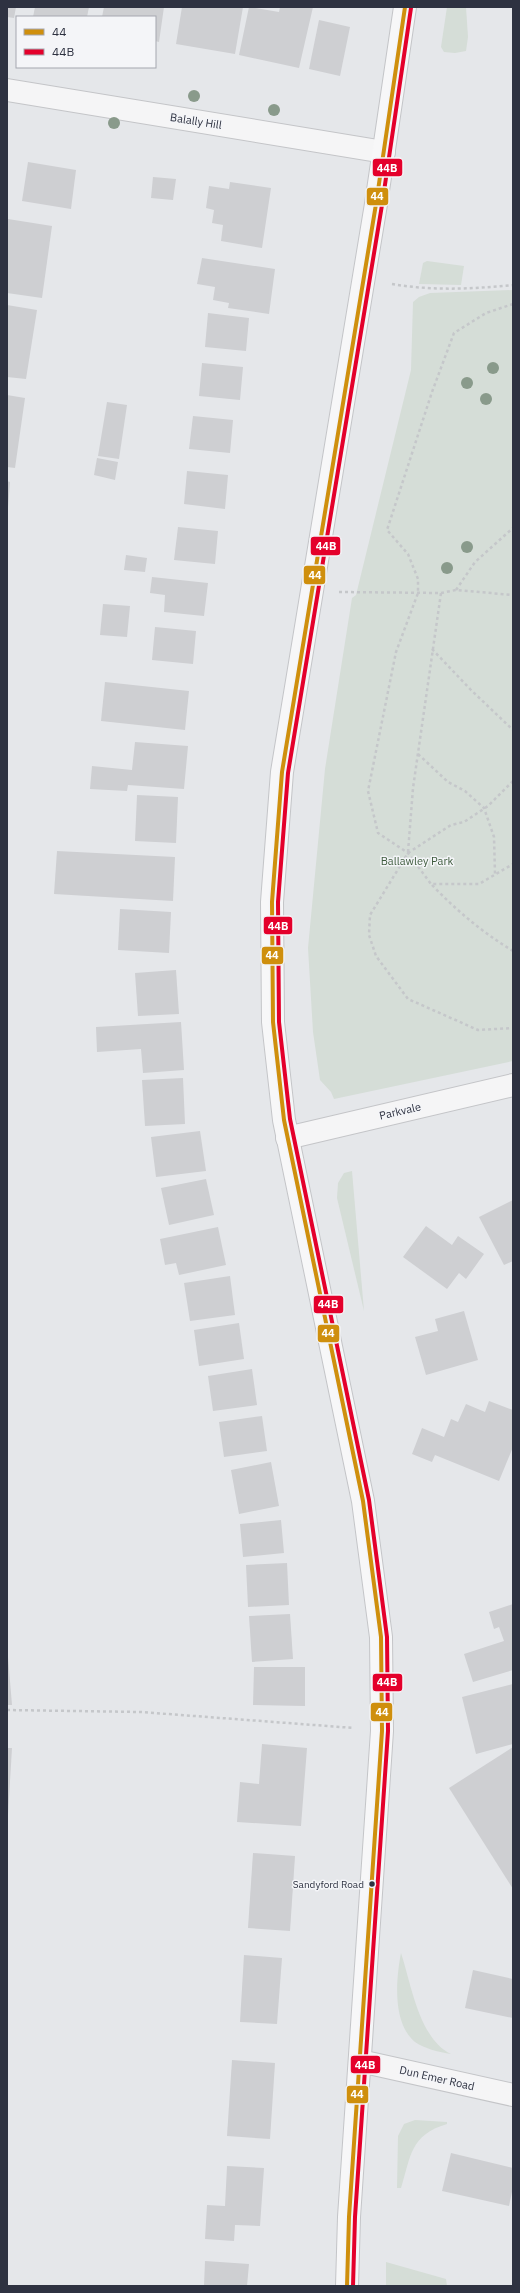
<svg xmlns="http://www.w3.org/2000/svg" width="520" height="2293" font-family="'IBM Plex Sans',sans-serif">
	<rect width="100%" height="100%" fill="#e5e7ea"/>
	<g fill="#d5ddd7">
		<path d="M447 7H466L468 37 466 51 455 53 444 52 441 47Z"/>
		<path d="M427 261 464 266 461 285 419 284 423 263Z"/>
		<path d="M513 290V1061L334 1099 331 1092 320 1080 313 1032 308 948 325 769 352 598 356 595 411 370 413 302 419 297 430 293Z"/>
		<path d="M352 1171 364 1311 337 1198 338 1183 344 1173Z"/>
		<path d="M401 1953C411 1983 419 2039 451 2054 439 2052 425 2049 415 2042 392 2023 396 1979 401 1953Z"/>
		<path d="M415 2120 447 2122V2124C410 2135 411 2156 401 2188H397L398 2136 404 2124Z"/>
		<path d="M386 2262 446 2279 447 2286H386Z"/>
	</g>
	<g fill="#cecfd2">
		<path d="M7 7H16L14 18 7 17Z"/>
		<path d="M35 7H89L87 17H33Z"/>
		<path d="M104 7H164L159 42 155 41V17H102Z"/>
		<path d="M182 7H243L235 54 176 44Z"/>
		<path d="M249 7 279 12 280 7H313L299 68 239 55Z"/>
		<path d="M319 20 350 27 340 76 309 69Z"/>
		<path d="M28 162 76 170 71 209 22 201Z"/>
		<path d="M153 177 176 179 173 200 151 198Z"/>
		<path d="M230 182 271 188 262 248 221 241 223 225 212 223 214 210 206 208 209 186 229 189Z"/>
		<path d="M8 219 52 226 42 298 7 293Z"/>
		<path d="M202 258 275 269 269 314 228 308 229 303 213 300 215 287 197 284Z"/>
		<path d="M7 305 37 310 26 379 7 377Z"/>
		<path d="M208 313 249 318 246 351 205 347Z"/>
		<path d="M202 363 243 367 240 400 199 396Z"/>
		<path d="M7 395 25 398 15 468 7 467Z"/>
		<path d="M107 402 127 405 119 459 98 456Z"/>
		<path d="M193 416 233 420 230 453 189 449Z"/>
		<path d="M97 458 118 462 115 480 94 475Z"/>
		<path d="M187 471 228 475 225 509 184 504Z"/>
		<path d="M7 481 10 482 8 508H7Z"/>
		<path d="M178 527 218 531 215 564 174 560Z"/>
		<path d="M126 555 147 558 145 572 124 570Z"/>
		<path d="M152 577 208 583 204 616 164 612 165 595 150 593Z"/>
		<path d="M103 604 130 606 127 637 100 635Z"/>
		<path d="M155 627 196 631 193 664 152 660Z"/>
		<path d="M105 682 189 691 185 730 101 721Z"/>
		<path d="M135 742 188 746 184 789 128 785 127 791 90 789 92 766 132 770Z"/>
		<path d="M137 795 178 797 176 843 135 841Z"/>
		<path d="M57 851 175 857 173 901 54 894Z"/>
		<path d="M120 909 171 912 169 953 118 950Z"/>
		<path d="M176 970 179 1014 138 1016 135 973Z"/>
		<path d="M181 1022 184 1070 143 1073 141 1049 97 1052 96 1027Z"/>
		<path d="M183 1078 185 1124 145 1126 142 1080Z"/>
		<path d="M200 1131 206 1171 156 1177 151 1137Z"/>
		<path d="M206 1179 214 1215 169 1225 161 1188Z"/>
		<path d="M513 1200V1261L504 1265 479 1217Z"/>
		<path d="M426 1226 452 1245 458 1236 484 1254 466 1279 459 1273 447 1289 403 1257Z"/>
		<path d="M218 1227 226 1265 179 1275 176 1263 165 1265 160 1239Z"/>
		<path d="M230 1276 235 1315 190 1321 184 1283Z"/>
		<path d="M464 1311 478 1360 426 1375 415 1337 438 1331 435 1319Z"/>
		<path d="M239 1323 244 1359 199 1366 194 1330Z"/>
		<path d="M252 1369 257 1405 213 1411 208 1376Z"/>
		<path d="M489 1401 513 1410V1447L499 1481 435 1455 432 1462 412 1454 422 1428 444 1437 451 1419 458 1422 466 1404 485 1412Z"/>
		<path d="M262 1416 267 1451 224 1457 219 1422Z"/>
		<path d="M271 1462 279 1506 239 1514 231 1470Z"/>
		<path d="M281 1520 284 1553 243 1557 240 1524Z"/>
		<path d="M287 1563 289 1605 248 1607 246 1565Z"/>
		<path d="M513 1604V1670L473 1682 464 1654 504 1641 499 1627 494 1629 489 1612Z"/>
		<path d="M290 1614 293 1659 252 1662 249 1616Z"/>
		<path d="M7 1645 12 1705H7Z"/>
		<path d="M254 1667H305V1706L253 1705Z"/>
		<path d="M513 1684V1744L476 1754 462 1697Z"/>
		<path d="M262 1744 307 1748 301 1826 237 1822 240 1782 259 1784Z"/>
		<path d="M513 1747V1889L449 1788Z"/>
		<path d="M7 1748H12L8 1815H7Z"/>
		<path d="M253 1853 295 1856 290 1931 248 1928Z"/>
		<path d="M244 1955 282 1958 277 2024 240 2022Z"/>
		<path d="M473 1970 513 1979V2018L465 2008Z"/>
		<path d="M232 2060 275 2063 270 2139 227 2136Z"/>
		<path d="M451 2153 513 2168V2187L509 2206 442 2191Z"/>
		<path d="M227 2166 264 2168 260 2226 235 2225 234 2241 205 2239 207 2205 225 2206Z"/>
		<path d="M205 2261 249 2264 247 2286H204Z"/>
	</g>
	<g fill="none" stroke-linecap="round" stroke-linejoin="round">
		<defs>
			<g id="minor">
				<path d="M7 90 384 152"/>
				<path d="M287 1138 513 1085"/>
				<path d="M360 2061 513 2095"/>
			</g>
			<path id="secondary" d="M347 2286 349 2217 382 1731 381 1637 363 1501 284 1120 273 1022 272 902 282 772 376 204 405 7"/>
		</defs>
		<use href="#minor" stroke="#c4c5c8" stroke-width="24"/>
		<use href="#secondary" stroke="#c4c5c8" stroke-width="24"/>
		<g stroke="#c5c7ca" stroke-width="2.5" stroke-dasharray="3 3" stroke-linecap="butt">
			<path d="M392 284C433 291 472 289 513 285"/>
			<path d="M513 304 486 313 454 333 432 392 387 530 408 554 418 579V593L396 652 368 791 378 833 408 853 431 884H479L513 864"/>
			<path d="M456 590 475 562 513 528"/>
			<path d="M339 592 441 593 456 590 513 595"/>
			<path d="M432 649 471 690 513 730"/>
			<path d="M418 754 448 782 465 791 484 808 494 837 495 874"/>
			<path d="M513 781 488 806 464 822 451 825 437 834 408 853 370 915 369 935 376 956 408 999 478 1030 513 1028"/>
			<path d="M408 852 413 788 441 593"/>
			<path d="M432 885C457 911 482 932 513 951"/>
			<path d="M7 1710 141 1712 354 1728"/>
		</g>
		<use href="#minor" stroke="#f5f5f6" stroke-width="22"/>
		<use href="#secondary" stroke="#f7f7f8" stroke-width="22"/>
		<defs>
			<path id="bus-1" d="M347 2286 349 2217 382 1731 381 1637 363 1501 284 1120 273 1022 272 902 282 772 376 204 405 7"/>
			<path id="bus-2" d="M353 2286 355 2217 388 1731 387 1637 369 1500 290 1119 279 1022 278 902 288 773 382 205 411 8"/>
		</defs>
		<use href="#bus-1" stroke="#f4f5f8" stroke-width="7"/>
		<use href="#bus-2" stroke="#f4f5f8" stroke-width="7"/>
		<use href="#bus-1" stroke="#cf8f0d" stroke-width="4"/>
		<use href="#bus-2" stroke="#e4002b" stroke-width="4"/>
	</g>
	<g fill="#899a8b">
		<circle cx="194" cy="96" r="6"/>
		<circle cx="274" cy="110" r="6"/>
		<circle cx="114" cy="123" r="6"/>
		<circle cx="493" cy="368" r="6"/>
		<circle cx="467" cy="383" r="6"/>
		<circle cx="486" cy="399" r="6"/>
		<circle cx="467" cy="547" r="6"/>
		<circle cx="447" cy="568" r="6"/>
	</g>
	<circle fill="#2e3241" stroke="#f4f5f8" stroke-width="1.5" cx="372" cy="1884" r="3.5"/>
	<g text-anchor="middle" stroke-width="3" stroke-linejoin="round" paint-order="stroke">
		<g font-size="10" fill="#2e3241" stroke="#f4f5f8" text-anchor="end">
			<text x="364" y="1888">Sandyford Road</text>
		</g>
		<g font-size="11" fill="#2e3241" stroke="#f4f5f8">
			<text transform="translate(196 121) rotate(9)" y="4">Balally Hill</text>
			<text transform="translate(400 1111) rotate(-13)" y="4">Parkvale</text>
			<text transform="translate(437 2078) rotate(13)" y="4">Dun Emer Road</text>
		</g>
		<g font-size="11" fill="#3e5b3d" stroke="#f4f5f8">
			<text x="417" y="865">Ballawley Park</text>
		</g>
	</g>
	<g stroke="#f4f5f8" stroke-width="1.5">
		<rect x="372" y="158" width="31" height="19" rx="4" fill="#e4002b"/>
		<rect x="366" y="187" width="23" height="19" rx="4" fill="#cf8f0d"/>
		<rect x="310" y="536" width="31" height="20" rx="4" fill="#e4002b"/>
		<rect x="303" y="565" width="23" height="20" rx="4" fill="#cf8f0d"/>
		<rect x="263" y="916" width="30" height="19" rx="4" fill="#e4002b"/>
		<rect x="261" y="946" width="23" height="19" rx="4" fill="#cf8f0d"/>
		<rect x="313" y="1295" width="31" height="19" rx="4" fill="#e4002b"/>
		<rect x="317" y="1324" width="23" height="19" rx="4" fill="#cf8f0d"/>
		<rect x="372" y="1673" width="31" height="19" rx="4" fill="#e4002b"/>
		<rect x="370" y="1702" width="23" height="20" rx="4" fill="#cf8f0d"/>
		<rect x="350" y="2055" width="31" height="19" rx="4" fill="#e4002b"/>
		<rect x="346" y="2085" width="23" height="19" rx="4" fill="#cf8f0d"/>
	</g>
	<g font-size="11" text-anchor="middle" font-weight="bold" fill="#fff">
		<text x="387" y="172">44B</text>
		<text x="377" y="200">44</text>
		<text x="326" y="550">44B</text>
		<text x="315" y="579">44</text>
		<text x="278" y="930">44B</text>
		<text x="272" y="959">44</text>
		<text x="328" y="1308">44B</text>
		<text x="328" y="1337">44</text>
		<text x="387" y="1686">44B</text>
		<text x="382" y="1716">44</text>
		<text x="365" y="2069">44B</text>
		<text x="357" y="2098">44</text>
	</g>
	<rect width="520" height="2293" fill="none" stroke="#2e3241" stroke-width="16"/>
	<rect x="16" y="16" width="140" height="52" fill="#f4f5f8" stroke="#a5a7af"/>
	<rect x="24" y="29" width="20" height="6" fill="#cf8f0d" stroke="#a5a7af"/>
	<text x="52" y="36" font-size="12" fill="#2e3241">44</text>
	<rect x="24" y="49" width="20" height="6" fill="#e4002b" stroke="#a5a7af"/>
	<text x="52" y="56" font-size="12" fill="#2e3241">44B</text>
</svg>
